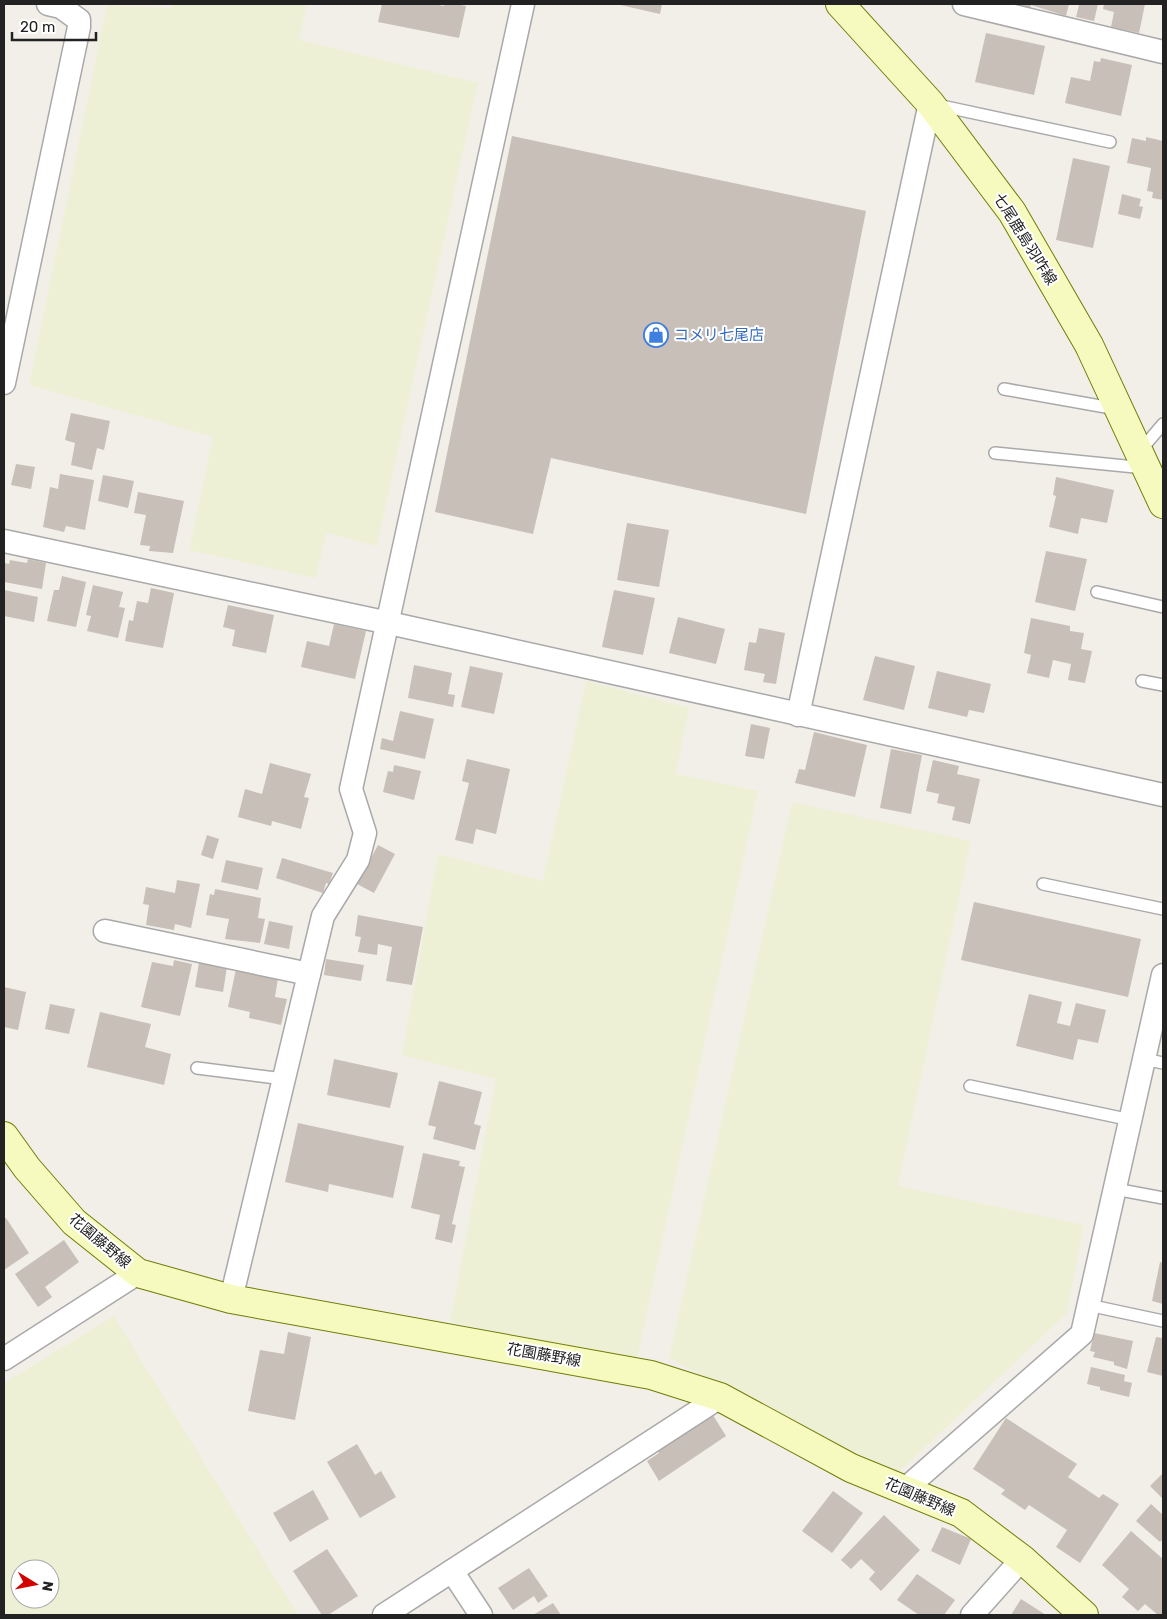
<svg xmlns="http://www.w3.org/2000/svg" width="1167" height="1619" font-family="Rubik,'Noto Sans JP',sans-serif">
	<rect width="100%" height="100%" fill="#f2efe9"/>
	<g fill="#eef0d5" fill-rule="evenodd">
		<path d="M172 4H307L299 40 478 83 377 546 327 533 315 578 189 550 213 437 29 385 107 5 171 8Z"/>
		<path d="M586 681 689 708 676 774 758 791 637 1360 450 1322 496 1079 402 1055 438 854 543 881Z"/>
		<path d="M792 802 971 841 898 1186 1084 1225 1067 1313 899 1472 840 1449 669 1358Z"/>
		<path d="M114 1316 298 1615H4V1383ZM20 1569H50V1599H20Z"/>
	</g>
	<g fill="#c7bfb8">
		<path d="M382 4H433L444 6V4H455L466 6 459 38 378 22Z"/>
		<path d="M616 4H662L660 14Z"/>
		<path d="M1007 4H1069L1066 16 1031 5 1029 11Z"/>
		<path d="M1075 4H1098L1094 21 1076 17 1079 5Z"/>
		<path d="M1104 4H1145L1139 33 1111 27 1114 12 1103 9Z"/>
		<path d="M986 33 1045 46 1034 95 975 82Z"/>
		<path d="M1101 58 1132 65 1121 116 1065 103 1071 77 1090 81 1094 61 1100 62Z"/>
		<path d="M512 136 866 211 806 514 551 458 533 534 435 512Z"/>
		<path d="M1146 137 1163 141V200L1152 198 1153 192 1147 191 1151 168 1127 163 1132 138 1146 141Z"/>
		<path d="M1073 158 1110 166 1093 248 1056 240Z"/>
		<path d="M1122 194 1141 199 1139 206 1143 207 1140 219 1118 214Z"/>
		<path d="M71 413 110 421 104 450 97 448 92 470 71 465 75 443 65 440Z"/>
		<path d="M16 464 35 467 31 489 11 485Z"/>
		<path d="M60 474 94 480 85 530 66 526 64 532 43 527 50 487 58 489Z"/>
		<path d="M103 475 134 481 128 508 98 501Z"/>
		<path d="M1056 477 1114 490 1107 523 1081 518 1078 534 1049 527 1056 496 1053 495Z"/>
		<path d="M138 492 184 501 173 553 149 551 150 546 140 545 146 515 134 513Z"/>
		<path d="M627 523 669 530 659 587 617 580Z"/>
		<path d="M1046 551 1087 559 1075 611 1035 602Z"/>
		<path d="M28 559 46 563 42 589 4 582V563L9 564 10 560 27 563Z"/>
		<path d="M62 576 86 582 76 627 47 621 54 590H59Z"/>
		<path d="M93 585 123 592 119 607 125 608 118 638 87 631 91 616 86 615Z"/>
		<path d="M151 588 174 593 163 648 125 641 129 620 133 621 137 601 148 603Z"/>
		<path d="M4 590 38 597 34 622 4 616Z"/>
		<path d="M614 590 655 598 643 655 602 647Z"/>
		<path d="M228 605 274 615 266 653 232 646 235 630 223 627Z"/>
		<path d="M678 617 725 629 716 664 669 653Z"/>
		<path d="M1031 618 1070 626V631L1084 633 1081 649 1092 651 1085 683 1068 680 1071 664 1053 660 1049 678 1027 673 1031 655 1024 653Z"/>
		<path d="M334 624 366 631 355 679 301 667 307 641 329 646Z"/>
		<path d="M759 628 785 633 776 684 763 682 765 674 744 670 749 642 756 643Z"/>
		<path d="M875 656 915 666 904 710 863 700Z"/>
		<path d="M414 665 452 673 448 694 455 695 453 707 408 698Z"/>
		<path d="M470 666 503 673 494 714 461 707Z"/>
		<path d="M937 671 991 684 984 713 969 710 967 717 928 708Z"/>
		<path d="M400 711 434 719 425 759 380 749 382 738 393 741Z"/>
		<path d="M751 724 770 728 764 759 745 756Z"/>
		<path d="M814 732 867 745 855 797 795 783 799 769 805 770Z"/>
		<path d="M891 749 922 755 911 814 880 808Z"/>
		<path d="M467 759 510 769 496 834 476 829 473 844 455 840 469 783 462 781Z"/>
		<path d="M933 760 959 766 957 774 980 779 970 824 952 820 955 807 937 803 939 794 926 791Z"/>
		<path d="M270 763 311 774 304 797 309 798 301 829 272 821 271 826 238 817 245 789 262 794Z"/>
		<path d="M394 765 421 771 414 800 383 792 388 771 393 772Z"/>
		<path d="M207 835 219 839 213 859 201 855Z"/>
		<path d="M378 845 395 854 374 893 357 884Z"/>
		<path d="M282 858 333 873 329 884 326 883 323 893 276 878Z"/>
		<path d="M226 860 263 868 258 890 221 882Z"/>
		<path d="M177 880 200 884 191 928 175 924 174 930 146 925 149 905 143 904 146 887 175 893Z"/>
		<path d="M215 889 261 898 258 918 265 919 260 943 225 939 229 919 206 915 210 894 214 895Z"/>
		<path d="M974 902 1141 939 1128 997 961 960Z"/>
		<path d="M358 915 423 927 412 985 386 981 392 947 378 944 377 955 358 952 361 937 355 936Z"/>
		<path d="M269 921 293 926 289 949 264 944Z"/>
		<path d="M326 959 364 965 361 981 324 975Z"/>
		<path d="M174 960 192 964 180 1016 141 1007 152 962 173 966Z"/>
		<path d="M199 962 227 967 223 992 195 987Z"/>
		<path d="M236 969 278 978 275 997 287 999 281 1025 249 1018 250 1012 228 1007Z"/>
		<path d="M4 987 26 992 18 1030 4 1027Z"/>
		<path d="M1029 994 1062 1002 1057 1023 1070 1026 1076 1003 1106 1010 1098 1043 1078 1039 1073 1060 1016 1046Z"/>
		<path d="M50 1004 75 1009 69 1034 45 1029Z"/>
		<path d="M100 1012 151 1024 145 1047 171 1054 164 1085 87 1067Z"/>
		<path d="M334 1059 398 1073 390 1108 327 1095Z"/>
		<path d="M439 1081 482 1092 474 1124 481 1126 475 1150 433 1139 436 1127 428 1125Z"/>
		<path d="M298 1123 404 1146 393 1198 329 1184 328 1192 285 1182Z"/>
		<path d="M423 1153 460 1161 459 1166 465 1167 452 1224 456 1225 452 1243 435 1239 440 1215 411 1208Z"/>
		<path d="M6 1218 29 1253 4 1270V1219Z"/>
		<path d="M64 1240 79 1262 45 1287 52 1297 38 1307 15 1274Z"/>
		<path d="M1160 1262 1163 1263V1304L1152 1301Z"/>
		<path d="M288 1332 311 1337 295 1420 248 1411 260 1350 284 1354Z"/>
		<path d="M1094 1333 1133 1341 1127 1369 1114 1365V1362L1093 1357 1095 1352 1090 1351Z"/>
		<path d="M1156 1337 1163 1338V1376L1147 1372Z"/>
		<path d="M1091 1367 1125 1375 1124 1381 1132 1383 1129 1397 1100 1390V1387L1087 1384Z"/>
		<path d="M711 1412 726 1436 659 1481 647 1461 659 1453 656 1449Z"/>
		<path d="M1006 1418 1077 1464 1068 1477 1099 1498 1103 1494 1119 1504 1080 1563 1056 1547 1067 1530 1029 1505 1025 1510 1001 1494 1005 1490 973 1469Z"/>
		<path d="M357 1444 375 1475 381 1471 396 1497 360 1518 327 1462Z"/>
		<path d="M1163 1473V1499L1150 1486Z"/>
		<path d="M313 1490 329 1519 290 1542 273 1513Z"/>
		<path d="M833 1491 863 1513 832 1553 802 1531Z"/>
		<path d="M1151 1504 1163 1515V1539L1160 1542 1136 1521Z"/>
		<path d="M884 1515 920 1550 881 1591 869 1579 875 1572 861 1559 851 1569 841 1560Z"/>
		<path d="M942 1527 971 1539 960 1565 931 1551Z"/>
		<path d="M1131 1531 1163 1559 1162 1615H1158L1145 1604 1138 1611 1122 1597 1129 1589 1102 1565Z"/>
		<path d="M327 1549 358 1596 328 1615H322L293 1571Z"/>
		<path d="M529 1568 548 1596 538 1603 534 1596 513 1610 498 1588Z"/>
		<path d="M917 1574 955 1600 944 1615H919L897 1600Z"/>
		<path d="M1021 1599 1046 1615H1011Z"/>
		<path d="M553 1603 561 1615H533Z"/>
	</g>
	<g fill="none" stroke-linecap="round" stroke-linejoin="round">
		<defs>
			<g id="service">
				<path d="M937 105 1110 142"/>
				<path d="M1004 389 1117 409"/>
				<path d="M1140 451 1163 424"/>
				<path d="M995 453 1145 468"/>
				<path d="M1097 592 1163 607"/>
				<path d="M1142 681 1163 685"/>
				<path d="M1043 884 1163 909"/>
				<path d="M1144 1059 1163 1063"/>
				<path d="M197 1068 284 1079"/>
				<path d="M970 1086 1131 1120"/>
				<path d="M1115 1189 1163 1198"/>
				<path d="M1088 1305 1163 1321"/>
			</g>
			<g id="minor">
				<path d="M964 4 1163 52"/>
				<path d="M4 383 79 27V20L61 7 48 4"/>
				<path d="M4 541 389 623 1163 795"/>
				<path d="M798 715 930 103"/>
				<path d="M105 931 309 974"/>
				<path d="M231 1299 323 916 358 860 365 833 351 789 523 4"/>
				<path d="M4 1359 138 1273"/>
				<path d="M904 1490 1082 1334 1163 975"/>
				<path d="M452 1571 481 1615"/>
				<path d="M384 1615 720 1397"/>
				<path d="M972 1615 1022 1559"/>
			</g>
			<g id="secondary">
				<path d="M840 4 930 103 1012 212 1089 345 1163 504"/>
				<path d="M4 1136 27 1168 74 1222 138 1273 231 1299 651 1375 720 1397 851 1468 961 1513 1022 1559 1084 1615"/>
			</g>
		</defs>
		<use href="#service" stroke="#a9a9a9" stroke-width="14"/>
		<use href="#minor" stroke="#a9a9a9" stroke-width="25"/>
		<use href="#secondary" stroke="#707d05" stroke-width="30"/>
		<use href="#service" stroke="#fff" stroke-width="11"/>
		<use href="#minor" stroke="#fff" stroke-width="22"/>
		<use href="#secondary" stroke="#f7fabf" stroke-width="28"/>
	</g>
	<defs>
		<symbol id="shop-ring" viewBox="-11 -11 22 22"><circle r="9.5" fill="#fff" stroke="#3f7fe0" stroke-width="1.5"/><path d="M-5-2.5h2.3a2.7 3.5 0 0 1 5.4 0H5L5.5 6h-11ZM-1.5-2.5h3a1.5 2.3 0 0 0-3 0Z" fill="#3f7fe0"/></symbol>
	</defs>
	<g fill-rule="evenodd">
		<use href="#shop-ring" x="642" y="321" width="28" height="28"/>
	</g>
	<g text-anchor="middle" stroke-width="4" stroke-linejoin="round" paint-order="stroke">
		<g font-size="15" fill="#222" stroke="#fff">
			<text transform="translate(1025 239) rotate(58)" y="5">七尾鹿島羽咋線</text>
			<text transform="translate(100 1241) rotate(40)" y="5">花園藤野線</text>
			<text transform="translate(544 1355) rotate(10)" y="5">花園藤野線</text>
			<text transform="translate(920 1497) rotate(23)" y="5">花園藤野線</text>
		</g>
		<g font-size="15" fill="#366cbe" stroke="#fff" text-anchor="start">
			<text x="674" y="340">コメリ七尾店</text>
		</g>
	</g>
	<rect width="1167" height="1619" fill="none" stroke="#222222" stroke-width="10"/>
	<g transform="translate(35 1584) rotate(100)"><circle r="24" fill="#ffffff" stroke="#a7a7a7"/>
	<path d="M0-4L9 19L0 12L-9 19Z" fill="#d40000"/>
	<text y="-8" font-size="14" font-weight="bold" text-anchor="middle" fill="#222222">N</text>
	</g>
	<path d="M12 32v8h84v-8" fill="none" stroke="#222222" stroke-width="2.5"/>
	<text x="20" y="32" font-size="15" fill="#222222" stroke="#ffffff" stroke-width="4" paint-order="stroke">20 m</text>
</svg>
